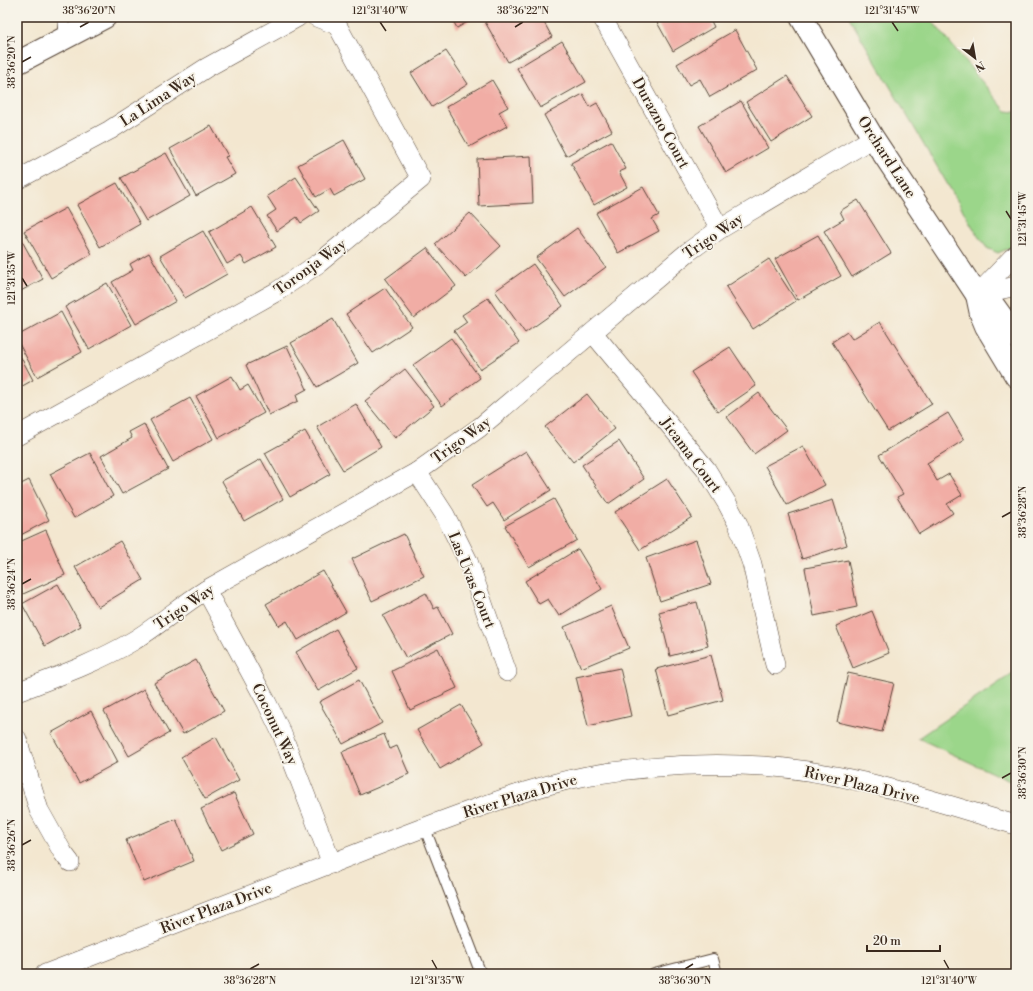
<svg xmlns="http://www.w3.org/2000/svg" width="1033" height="991" font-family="'Libre Bodoni',serif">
	<rect width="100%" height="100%" fill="#f7f3e8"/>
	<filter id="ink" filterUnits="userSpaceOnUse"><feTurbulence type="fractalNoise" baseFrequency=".025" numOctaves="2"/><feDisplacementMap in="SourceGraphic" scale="8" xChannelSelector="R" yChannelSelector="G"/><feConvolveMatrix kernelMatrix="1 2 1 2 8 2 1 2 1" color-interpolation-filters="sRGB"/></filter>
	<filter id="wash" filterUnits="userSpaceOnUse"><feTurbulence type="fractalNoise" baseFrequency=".012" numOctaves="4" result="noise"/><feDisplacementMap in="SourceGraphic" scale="16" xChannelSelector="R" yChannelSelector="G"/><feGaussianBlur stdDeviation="0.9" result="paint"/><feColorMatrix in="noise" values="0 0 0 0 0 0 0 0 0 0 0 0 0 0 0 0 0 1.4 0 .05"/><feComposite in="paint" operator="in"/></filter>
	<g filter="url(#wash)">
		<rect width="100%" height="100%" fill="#f3e7d0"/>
		<g fill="#9bd68a" stroke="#6b8054">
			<path d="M849 17H929L1006 111 1016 112V245L998 253 987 248 978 236Z"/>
			<path d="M1016 671V784L918 738Z"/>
		</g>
		<g id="blocks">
			<g fill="#f1ada5">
				<path d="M451 17H476L457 28Z"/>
				<path d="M494 17H541L552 37 508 62 485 22Z"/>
				<path d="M654 17H709L714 27 673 51Z"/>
				<path d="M735 30 757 70 710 97 700 79 689 85 677 64Z"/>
				<path d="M562 41 586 82 540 108 517 68Z"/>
				<path d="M446 51 468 84 432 107 411 73Z"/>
				<path d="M787 76 812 116 771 142 746 102Z"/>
				<path d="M492 80 508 107 499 112 507 126 469 147 446 107Z"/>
				<path d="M583 94 590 107 597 103 612 131 566 156 544 115Z"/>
				<path d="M741 101 768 148 726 173 699 126Z"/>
				<path d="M211 126 228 156 225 157 235 174 196 196 170 149Z"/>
				<path d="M344 140 365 179 334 196 330 189 316 197 298 165Z"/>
				<path d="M611 141 626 169 619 172 627 187 594 205 571 163Z"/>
				<path d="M166 153 190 196 146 221 121 178Z"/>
				<path d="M531 156 533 203 479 206 477 159Z"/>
				<path d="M296 177 319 211 301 223 297 217 277 231 267 216 276 210 267 196Z"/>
				<path d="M117 183 140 224 100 247 77 205Z"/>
				<path d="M643 187 659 215 652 219 659 231 618 253 596 213Z"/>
				<path d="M858 200 891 253 852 277 824 231 844 219 840 211Z"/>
				<path d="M252 207 276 247 246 264 241 256 227 264 209 232Z"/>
				<path d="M66 208 92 254 51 278 24 231Z"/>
				<path d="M470 213 501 246 466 278 435 244Z"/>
				<path d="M577 228 606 267 565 297 536 258Z"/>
				<path d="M203 231 227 274 185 298 160 256Z"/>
				<path d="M17 232 43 279 17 293Z"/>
				<path d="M818 235 841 276 798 300 775 259Z"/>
				<path d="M427 248 456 286 414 318 385 279Z"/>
				<path d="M149 253 176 301 136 324 112 282 133 270 130 264Z"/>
				<path d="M769 259 796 301 753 329 726 287Z"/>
				<path d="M533 264 563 306 525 333 495 291Z"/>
				<path d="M107 283 131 325 89 349 65 307Z"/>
				<path d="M385 288 412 327 373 353 346 314Z"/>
				<path d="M488 298 519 343 480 369 454 331 467 322 462 315Z"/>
				<path d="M61 312 82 352 37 377 17 340V336Z"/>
				<path d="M333 319 358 363 317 387 291 343Z"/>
				<path d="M880 322 932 404 888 431 832 342 847 332 852 339Z"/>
				<path d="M451 338 480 378 442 406 413 365Z"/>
				<path d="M287 346 307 389 296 395 298 401 269 415 246 365Z"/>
				<path d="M730 347 756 386 718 412 691 372Z"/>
				<path d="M17 350 33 380 17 389Z"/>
				<path d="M405 369 434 406 395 438 365 401Z"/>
				<path d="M232 376 240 390 248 385 264 413 219 438 196 396Z"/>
				<path d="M759 393 787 430 754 454 727 417Z"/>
				<path d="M587 394 615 429 573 462 545 427Z"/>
				<path d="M190 398 213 439 173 462 150 420Z"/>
				<path d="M356 404 381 447 343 470 317 427Z"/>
				<path d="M948 413 964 440 927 463 937 481 949 474 962 495 947 504 953 513 919 534 897 497 903 494 879 455Z"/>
				<path d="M144 424 168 469 122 494 101 456 132 438 129 432Z"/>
				<path d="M305 431 330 474 290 497 265 453Z"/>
				<path d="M619 441 644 479 608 504 582 465Z"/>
				<path d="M803 446 825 485 787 505 765 466Z"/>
				<path d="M526 451 551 490 504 520 493 503 487 507 472 485Z"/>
				<path d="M90 453 113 496 74 518 50 474Z"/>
				<path d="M261 459 283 499 244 521 222 481Z"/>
				<path d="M667 479 692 517 640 550 615 512Z"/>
				<path d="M29 480 49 520 17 537V486Z"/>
				<path d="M554 499 577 540 529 567 505 526Z"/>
				<path d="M833 500 847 545 802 559 788 514Z"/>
				<path d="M46 530 65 575 23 594 17 580V543Z"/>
				<path d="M404 534 424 576 372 601 352 559Z"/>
				<path d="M696 540 711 584 660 601 646 558Z"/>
				<path d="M120 541 143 580 98 607 75 567Z"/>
				<path d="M578 549 602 589 559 616 548 599 539 604 525 581Z"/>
				<path d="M848 560 857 607 814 616 805 568Z"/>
				<path d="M323 571 346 612 298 640 287 621 279 626 266 604Z"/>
				<path d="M58 584 81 626 45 646 22 604Z"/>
				<path d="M426 593 434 609 438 607 452 634 406 658 383 616Z"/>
				<path d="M697 602 708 646 670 656 659 612Z"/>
				<path d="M611 606 629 648 581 668 564 627Z"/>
				<path d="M872 611 889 653 853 668 836 626Z"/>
				<path d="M336 629 358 668 318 691 296 652Z"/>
				<path d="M438 648 457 688 410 710 392 671Z"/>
				<path d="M711 655 723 700 668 715 656 669Z"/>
				<path d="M196 660 224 711 183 734 154 683Z"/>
				<path d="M620 668 631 716 588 726 576 677Z"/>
				<path d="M848 673 894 683 882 732 837 722Z"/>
				<path d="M359 680 382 723 343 744 319 702Z"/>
				<path d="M144 689 169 733 129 756 104 711Z"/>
				<path d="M461 705 484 743 440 769 417 730Z"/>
				<path d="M91 711 118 762 79 783 51 733Z"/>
				<path d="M384 734 390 749 397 746 409 774 360 795 342 752Z"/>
				<path d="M216 737 239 780 205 799 181 757Z"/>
				<path d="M234 793 253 834 221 850 201 809Z"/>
				<path d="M176 819 194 861 144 882 126 840Z"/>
			</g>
		</g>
	</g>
	<g filter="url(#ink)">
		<use href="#blocks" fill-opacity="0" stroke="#574639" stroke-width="1"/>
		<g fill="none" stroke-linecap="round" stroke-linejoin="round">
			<defs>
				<g id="lane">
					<path d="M63 17 65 39"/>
					<path d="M424 826 481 974"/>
					<path d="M654 974 713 959 717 974"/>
				</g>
				<g id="street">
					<path d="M602 17 720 229"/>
					<path d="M17 180 110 130 206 68 298 17"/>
					<path d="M977 295 1012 258 1016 255"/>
					<path d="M977 295 1016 286"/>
					<path d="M593 333 706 469 728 505 738 524 752 564 775 665"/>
					<path d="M17 436 276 292 319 263 421 179 337 25 316 17"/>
					<path d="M417 472 445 515 468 561 507 672"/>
					<path d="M206 590 267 703 282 734 332 864"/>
					<path d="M17 692C56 677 96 663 133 641 158 626 180 606 206 590L417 472 479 428 688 252 720 229 873 138"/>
					<path d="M17 739 39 810 63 853 70 862"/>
					<path d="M45 974C140 937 235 901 330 864 381 844 431 824 483 806 516 794 551 783 586 776 644 766 704 762 763 766 850 772 933 801 1016 825"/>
				</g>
				<g id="secondary">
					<path d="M801 17 873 138 977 295 994 306 1016 337"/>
					<path d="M17 63 105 17"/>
					<path d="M977 295 981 314 986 326 1016 376"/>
				</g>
			</defs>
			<use href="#lane" stroke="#574639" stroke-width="12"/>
			<use href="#street" stroke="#574639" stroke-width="20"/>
			<use href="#secondary" stroke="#574639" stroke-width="24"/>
			<use href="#lane" stroke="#fff" stroke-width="10"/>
			<use href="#street" stroke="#fff" stroke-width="19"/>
			<use href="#secondary" stroke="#fff" stroke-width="22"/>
		</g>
	</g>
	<path fill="none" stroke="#3b2a1e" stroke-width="1.5" d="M380 22 386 31M892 22 898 31M80 27 89 22M515 27 523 22M22 62 31 57M1006 211 1011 219M22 278 27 286M1002 517 1011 512M22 584 31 579M1002 778 1011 773M22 845 31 840M432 960 437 969M944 960 949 969M250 969 259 964M685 969 693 964"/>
	<g text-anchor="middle" stroke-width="3.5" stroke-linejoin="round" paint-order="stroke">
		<g font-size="15" fill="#3b2a1e" stroke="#f7f3e8">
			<text transform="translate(158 99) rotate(-33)" y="5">La Lima Way</text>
			<text transform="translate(661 123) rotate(61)" y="5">Durazno Court</text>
			<text transform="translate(887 157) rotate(57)" y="5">Orchard Lane</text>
			<text transform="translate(713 236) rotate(-34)" y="5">Trigo Way</text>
			<text transform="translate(310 267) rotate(-36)" y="5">Toronja Way</text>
			<text transform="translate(461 440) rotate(-36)" y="5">Trigo Way</text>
			<text transform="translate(691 455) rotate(53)" y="5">Jicama Court</text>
			<text transform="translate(472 580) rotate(68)" y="5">Las Uvas Court</text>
			<text transform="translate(184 607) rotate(-34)" y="5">Trigo Way</text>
			<text transform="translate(275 724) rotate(65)" y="5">Coconut Way</text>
			<text transform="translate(862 785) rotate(13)" y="5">River Plaza Drive</text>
			<text transform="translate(520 796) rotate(-17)" y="5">River Plaza Drive</text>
			<text transform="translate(216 908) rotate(-21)" y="5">River Plaza Drive</text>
		</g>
	</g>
	<rect width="1033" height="991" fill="none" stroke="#f7f3e8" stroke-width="44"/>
	<g transform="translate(975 58) rotate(149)" stroke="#f7f3e8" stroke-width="3" paint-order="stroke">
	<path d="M0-3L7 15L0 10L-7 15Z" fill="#3b2a1e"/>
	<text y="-6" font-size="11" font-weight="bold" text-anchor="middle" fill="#3b2a1e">N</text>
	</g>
	<path d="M867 945v6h73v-6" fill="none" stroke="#3b2a1e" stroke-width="2"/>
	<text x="873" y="945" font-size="12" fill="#3b2a1e" stroke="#f7f3e8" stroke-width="3" paint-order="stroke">20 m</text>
	<rect x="22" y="22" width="989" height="947" fill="none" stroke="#3b2a1e" stroke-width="1.5"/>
	<g font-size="10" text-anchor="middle" fill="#3b2a1e">
		<text x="89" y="14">38°36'20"N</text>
		<text x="380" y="14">121°31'40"W</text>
		<text x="523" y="14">38°36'22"N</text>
		<text x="892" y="14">121°31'45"W</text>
		<text transform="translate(11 62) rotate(-90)" y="4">38°36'20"N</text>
		<text transform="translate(1022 219) rotate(-90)" y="4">121°31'45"W</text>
		<text transform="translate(11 278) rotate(-90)" y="4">121°31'35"W</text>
		<text transform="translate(1022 512) rotate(-90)" y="4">38°36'28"N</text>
		<text transform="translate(11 584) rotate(-90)" y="4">38°36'24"N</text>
		<text transform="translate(1022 773) rotate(-90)" y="4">38°36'30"N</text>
		<text transform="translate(11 845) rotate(-90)" y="4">38°36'26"N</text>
		<text x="250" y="984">38°36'28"N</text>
		<text x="437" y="984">121°31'35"W</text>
		<text x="685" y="984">38°36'30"N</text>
		<text x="949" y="984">121°31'40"W</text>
	</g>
</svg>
